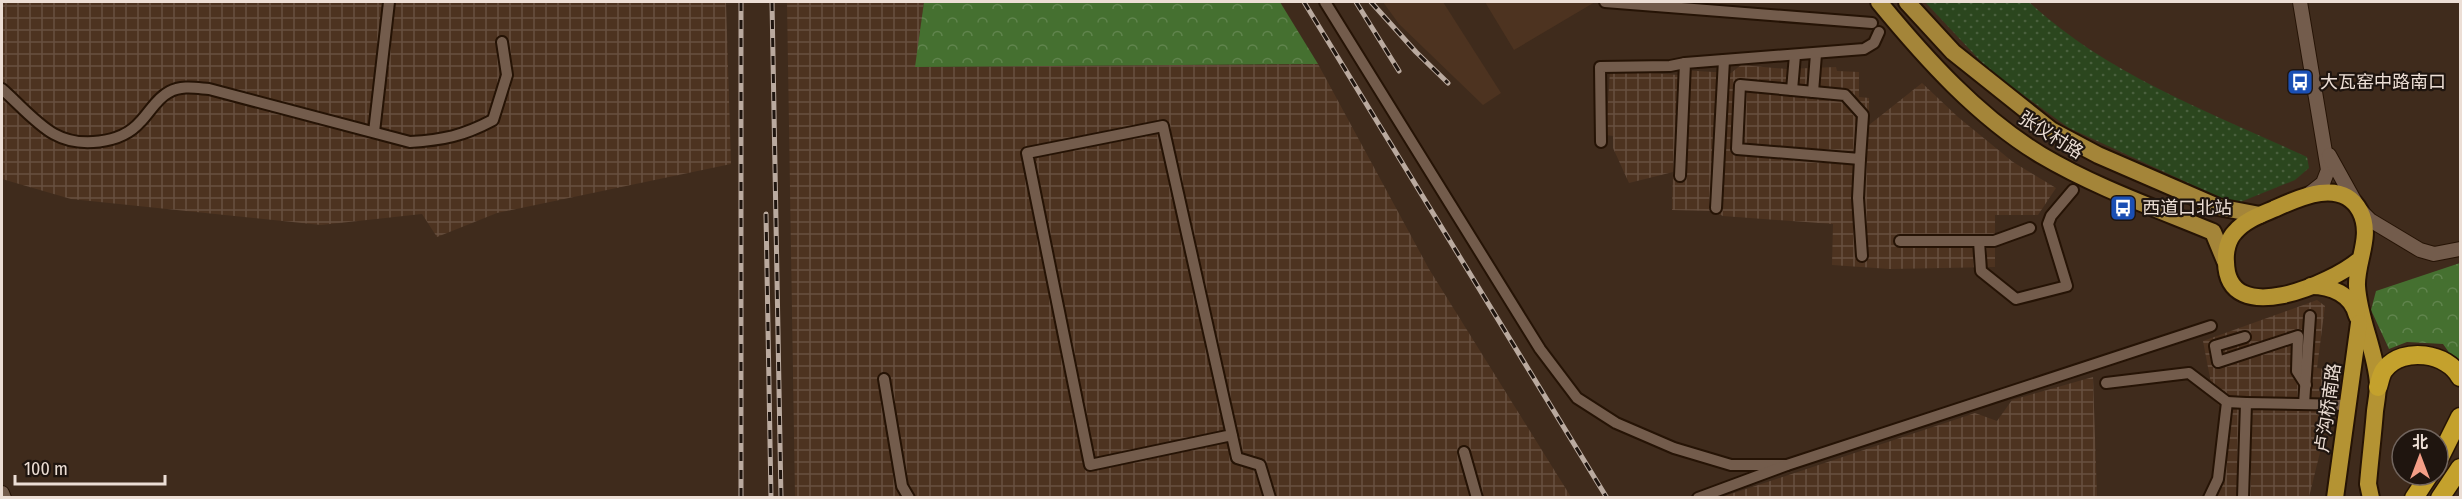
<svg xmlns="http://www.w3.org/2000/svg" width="2462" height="499" font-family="'Fira Sans Condensed','Noto Sans SC',sans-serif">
	<defs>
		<pattern id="industrial-grid" width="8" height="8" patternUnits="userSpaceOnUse" patternTransform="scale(1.5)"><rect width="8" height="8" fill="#4d3320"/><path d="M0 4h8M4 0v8" fill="none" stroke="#675040"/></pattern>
		<pattern id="grass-dots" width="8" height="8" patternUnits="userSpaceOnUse" patternTransform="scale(1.5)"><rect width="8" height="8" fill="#2b461e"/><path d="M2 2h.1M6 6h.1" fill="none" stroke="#4a603e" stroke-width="1.8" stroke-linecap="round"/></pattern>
		<pattern id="forest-crowns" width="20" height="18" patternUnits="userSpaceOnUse" patternTransform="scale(1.5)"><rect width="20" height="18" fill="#457030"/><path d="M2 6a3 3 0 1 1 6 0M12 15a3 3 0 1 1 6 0" fill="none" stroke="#60844d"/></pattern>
	</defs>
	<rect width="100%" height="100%" fill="#3f2b1c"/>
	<g fill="#4d3320">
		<path d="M1383 2H1443L1501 93 1483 105 1399 24Z"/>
		<path d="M1485 2H1595L1514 50Z"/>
	</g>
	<g fill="url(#industrial-grid)">
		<path d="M2 2H726L731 164 497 213 437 237 422 214 321 225 71 199 2 179Z"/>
		<path d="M787 2H924L916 67 1318 64 1429 269 1571 497H795Z"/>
		<path d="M1741 65 1787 69 1836 67 1837 71 1859 72V97L1869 98V125L1922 83 1958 117 2013 162 2056 188 2038 215H1995V267L1890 269 1832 265 1833 224 1723 216 1712 211 1672 210 1673 172 1629 183 1613 148V136L1606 135 1610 70 1678 75 1679 70 1731 73Z"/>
		<path d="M2317 300 2325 306 2317 368 2336 371 2327 424 2309 497H2204L2214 473 2220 407 2214 399 2203 341Z"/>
		<path d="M2093 377 2097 497H1722L1975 413 1997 421 2012 400Z"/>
	</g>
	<path fill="url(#grass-dots)" d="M1925 2H2029C2109 76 2210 112 2307 157L2309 168 2295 180 2238 203 2223 199 2069 128 1990 71Z"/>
	<g fill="url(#forest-crowns)">
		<path d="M924 2H1280L1318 64 915 67Z"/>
		<path d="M2460 263V368L2443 344 2407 342 2389 349 2371 310 2376 291Z"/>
	</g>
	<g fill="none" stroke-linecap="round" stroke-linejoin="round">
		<defs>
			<g id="minor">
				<path d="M1325 2 1540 349 1577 398 1616 423 1674 448 1731 465H1787"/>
				<path d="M1605 2 1872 23"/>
				<path d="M1740 85 1845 95 1863 115 1860 159 1737 149Z"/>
				<path d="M2 89C18 103 36 124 54 134 79 148 121 144 140 122 149 113 157 98 169 92 182 85 196 88 209 89L410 142C443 140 463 136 493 120L507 75 502 42"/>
				<path d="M1792 90 1795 55"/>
				<path d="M1813 92 1816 54"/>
				<path d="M374 132 389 2"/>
				<path d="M1601 142 1600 67 1670 66 1685 63"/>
				<path d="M1860 159 1858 198 1862 256"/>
				<path d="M1680 176 1685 63 1864 49 1874 43 1879 32"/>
				<path d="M1716 208 1724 60"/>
				<path d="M2030 228 1994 241H1979L1981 271 2016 299 2067 286 2048 224 2051 216 2073 190"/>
				<path d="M1900 241H1979"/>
				<path d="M2245 337 2215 346 2218 362 2298 336 2297 371 2306 385"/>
				<path d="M884 379 902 486 909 498"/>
				<path d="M2106 383 2189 373 2227 402"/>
				<path d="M2304 404 2310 316"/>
				<path d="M1232 435 1090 465 1027 153 1163 126 1237 458 1260 465 1270 498"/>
				<path d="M1464 452 1477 498"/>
				<path d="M1698 498 1787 465 2211 326"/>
				<path d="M2209 498 2218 479 2227 402 2246 403"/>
				<path d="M2243 498 2246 403 2349 405"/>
			</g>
			<g id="tertiary">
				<path d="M2300 2 2328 170 2323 183 2309 194"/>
				<path d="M2329 155 2359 209 2370 220 2420 250 2434 254 2460 249"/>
				<path d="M2 493 4 498"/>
			</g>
			<g id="primary">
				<path d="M1879 2C1925 58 1978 117 2041 155 2095 187 2155 208 2213 232L2225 261"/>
				<path d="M1907 2 1953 52 2051 130 2098 155 2218 207 2260 215"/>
			</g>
			<g id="trunk">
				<path d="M2359 260C2332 283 2227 330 2226 262 2225 252 2228 239 2235 232 2245 220 2260 215 2274 209 2298 198 2342 177 2360 211 2373 236 2356 261 2357 286 2359 320 2376 351 2378 384 2378 393 2376 403 2375 411 2373 436 2370 460 2368 484L2371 498"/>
				<path d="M2311 286C2331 286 2352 294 2357 316"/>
				<path d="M2335 498 2359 323"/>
			</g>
			<g id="motorway">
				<path d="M2378 387C2380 381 2381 373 2385 369 2403 346 2448 353 2460 377"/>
				<path d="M2438 461 2460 417"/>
				<path d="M2414 498 2429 475"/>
				<path d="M2440 498 2460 468"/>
			</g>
		</defs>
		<use href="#minor" stroke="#251305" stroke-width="14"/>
		<use href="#tertiary" stroke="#251305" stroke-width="16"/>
		<use href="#primary" stroke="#251305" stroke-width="20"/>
		<use href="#trunk" stroke="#251305" stroke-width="20"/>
		<use href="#motorway" stroke="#251305" stroke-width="21"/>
		<use href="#minor" stroke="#735c4c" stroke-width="10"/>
		<use href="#tertiary" stroke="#735c4c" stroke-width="14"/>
		<use href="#primary" stroke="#a48539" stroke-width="16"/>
		<use href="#trunk" stroke="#b49333" stroke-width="16"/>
		<use href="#motorway" stroke="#c4a12d" stroke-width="18"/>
		<defs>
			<g id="rail">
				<path d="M741 2V498"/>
				<path d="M772 2 781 498"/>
				<path d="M1304 2 1607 498"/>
				<path d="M1356 2 1399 71"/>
				<path d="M1371 2 1416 52 1448 83"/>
				<path d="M766 214 771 498"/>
			</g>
		</defs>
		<use href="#rail" stroke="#baaa9f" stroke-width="5"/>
		<use href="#rail" stroke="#1f150f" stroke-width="3" stroke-dasharray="9" stroke-linecap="butt"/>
	</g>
	<defs>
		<symbol id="bus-square" viewBox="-11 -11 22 22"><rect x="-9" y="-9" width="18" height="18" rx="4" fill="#1a4fb4" stroke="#1f150f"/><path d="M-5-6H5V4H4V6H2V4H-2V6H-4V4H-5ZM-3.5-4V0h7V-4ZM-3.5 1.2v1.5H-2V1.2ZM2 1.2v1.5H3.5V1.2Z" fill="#fff"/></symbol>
	</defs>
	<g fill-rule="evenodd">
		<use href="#bus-square" x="2285" y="67" width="30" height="30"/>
		<use href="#bus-square" x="2108" y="193" width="30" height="30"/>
	</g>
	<g text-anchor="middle" stroke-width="4.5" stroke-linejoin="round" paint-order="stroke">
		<g font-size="18" fill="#ecded5" stroke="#1f150f" text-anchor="start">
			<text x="2320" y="88">大瓦窑中路南口</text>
			<text x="2142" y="214">西道口北站</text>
		</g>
		<g font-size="18" fill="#ecded5" stroke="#1f150f">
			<text transform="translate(2051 135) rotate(32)" y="6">张仪村路</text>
			<text transform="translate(2328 408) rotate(-82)" y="6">卢沟桥南路</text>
		</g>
	</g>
	<rect width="2462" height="499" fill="none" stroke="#ecded5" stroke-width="6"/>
	<g transform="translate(2420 457)"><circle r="28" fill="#1f150f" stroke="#71655e" stroke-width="1.5"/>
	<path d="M0-4.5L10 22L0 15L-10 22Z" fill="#f49e87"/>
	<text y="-9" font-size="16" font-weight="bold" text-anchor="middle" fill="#ecded5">北</text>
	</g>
	<path d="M15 475v9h150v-9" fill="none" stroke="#ecded5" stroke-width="3"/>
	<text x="24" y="475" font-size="18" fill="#ecded5" stroke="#1f150f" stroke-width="4.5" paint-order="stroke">100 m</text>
</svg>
